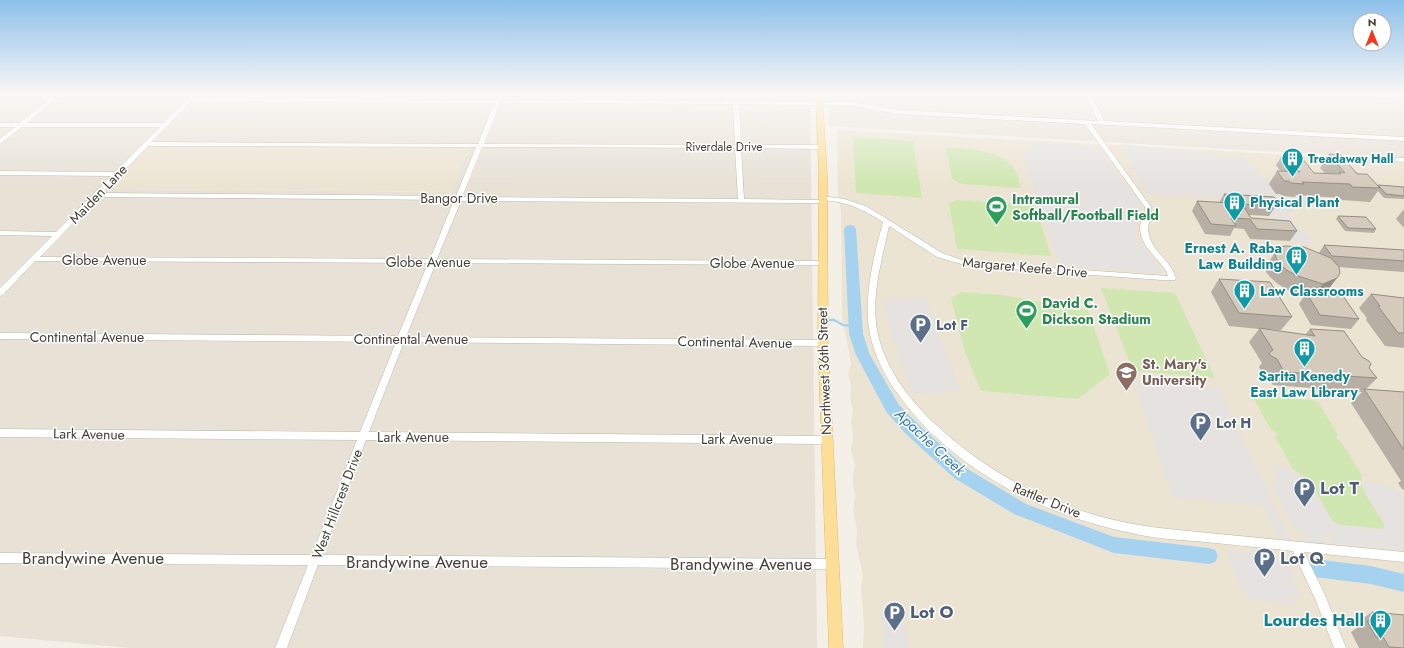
<svg xmlns="http://www.w3.org/2000/svg" width="1404" height="648" font-family="Jost,sans-serif">
	<rect width="100%" height="100%" fill="#f4f0e8"/>
	<g fill="#e7e1d6" fill-rule="evenodd">
		<path d="M0 94H810L817 648H129L0 636ZM468 149 451 192 109 189Z"/>
		<path d="M828 94H1404V159L829 126Z"/>
	</g>
	<g fill="#ece4d2">
		<path d="M837 130 1404 161V648H863L864 626 861 586 863 575 856 545 857 529 853 511 855 495 852 480 855 465 851 451 853 437 851 423 853 410 850 398 851 385 848 373 851 364 842 316 841 212 838 192Z"/>
		<path d="M150 147 469 149 451 192 109 189Z"/>
	</g>
	<g fill="#d0e7b1">
		<path d="M853 137 913 141 922 198 856 193Z"/>
		<path d="M946 148C968 149 1001 149 1015 170 1018 175 1019 182 1021 188L963 184 952 179Z"/>
		<path d="M956 200 1035 205 1051 256 957 249 949 204Z"/>
		<path d="M1101 288 1175 293 1215 378 1133 371Z"/>
		<path d="M961 292 1002 295 1088 310 1110 374 1078 399 981 391 965 352 951 298Z"/>
		<path d="M1257 396 1313 400 1319 403 1338 435 1336 438 1341 442 1362 475C1357 486 1379 515 1385 525L1382 529 1340 525 1332 521 1311 483 1293 469 1275 437 1278 434 1271 430 1254 399Z"/>
	</g>
	<g fill="#e5e2df">
		<path d="M1041 143 1095 146 1136 197 1143 209 1135 226 1138 238 1163 273 1060 266 1023 156 1032 145Z"/>
		<path d="M1121 144 1245 157 1260 177 1270 178 1275 184 1269 185 1280 199H1285L1294 212H1286L1299 230H1304L1314 243 1295 242 1289 234 1286 233 1267 207 1262 202 1146 194Z"/>
		<path d="M926 298 961 392 911 394 882 299Z"/>
		<path d="M1133 379 1219 388 1290 540 1279 538 1264 506 1173 497Z"/>
		<path d="M1270 466 1283 467 1288 472 1298 473 1311 483 1332 521 1340 525 1382 529 1385 525 1362 487 1361 482 1382 484 1393 488 1404 496V550L1332 543 1327 533 1319 536 1330 545 1300 542 1305 537V533L1296 531 1271 483H1278Z"/>
		<path d="M1227 550 1272 555 1276 563 1287 565 1302 597 1291 596 1296 605 1248 599 1245 591 1242 590 1229 558H1231Z"/>
		<path d="M890 608 905 609 908 648H883L881 615H889L891 613Z"/>
	</g>
	<g fill="none" stroke-linecap="round" stroke-linejoin="round">
		<path stroke="#a5d3ef" stroke-width="2.5" d="M829 320H834L843 325 855 326"/>
		<g fill="#a5d3ef" fill-rule="evenodd">
			<path d="M850 225 854 226 856 229 863 334 870 355 899 405 918 424 966 468 1026 504 1114 537 1209 548 1215 550 1218 556 1215 562 1209 564 1114 553 1014 514 954 478 906 434 887 413 856 355 849 334 844 229 846 226Z"/>
			<path d="M1314 559 1371 566 1404 574V592L1371 584 1314 577 1307 574 1305 568 1307 562Z"/>
		</g>
		<defs>
			<g id="minor">
				<path d="M56 94H62L27 123H163L192 94H198L194 98 496 100 498 94H504L501 100 723 101V94H729V101L854 102 898 110 1098 121 1085 94H1091L1104 121 1404 137V141L1091 124 1151 207C1153 217 1146 224 1149 235 1153 252 1171 261 1176 278L1175 280H1162L968 266 937 257 889 226C882 260 871 295 877 330 884 366 907 397 933 422 998 484 1079 520 1168 529L1404 552V562L1304 552 1325 595 1346 648H1334L1316 601 1293 551C1264 548 1235 545 1206 542 1181 540 1156 539 1131 533 1043 515 955 471 900 397 885 377 873 354 869 329 864 294 874 255 883 222 861 208 847 202 822 200L825 202 824 203 461 201 437 259 822 261 826 263 822 265 436 263 406 337 823 340 827 343 823 346 404 342 369 432 826 436 829 437 831 440 829 443 826 444 366 440 322 555 834 559 838 561 839 564 838 567 834 569 318 565 287 648H275L308 565 0 563V553L312 555 357 440 0 437V429L360 432 396 342 0 339V333L398 336 428 263 35 261 3 295 0 296V288L52 236 0 235V231L56 232 111 176 0 175V171L115 172 160 127H22L0 144V139L15 127H0V123H19ZM191 102 494 103 478 144 151 142ZM500 103 733 104 735 145 484 144ZM739 104 854 106 898 114 1085 124 1145 207C1146 216 1140 220 1140 228 1140 245 1158 259 1166 271L1168 276 968 262 942 253 866 206 844 199 822 196 819 198 822 200 744 199 741 148 821 149 824 147 821 145H741ZM148 146 476 147 456 196 102 193ZM482 147 735 148 738 199 462 197ZM98 197 454 200 430 259 40 257Z"/>
				<path d="M1336 94 1404 95V99L1339 96Z"/>
				<path d="M1397 158H1404V162L1395 161V159Z"/>
			</g>
			<path id="major" d="M816 94H822L827 174 828 343 843 648H829L818 343 819 174Z"/>
		</defs>
		<use href="#minor" stroke="#bfb7aa" stroke-width="1"/>
		<use href="#major" stroke="#e2ba67" stroke-width="1"/>
		<use href="#minor" fill="#fff" fill-rule="evenodd"/>
		<use href="#major" fill="#fdde97" fill-rule="evenodd"/>
	</g>
	<g fill="#b7afa3">
		<path d="M1284 152 1314 173H1325L1320 168 1329 154 1377 186 1378 185 1404 187V199L1384 198 1378 191 1370 202 1342 200 1340 198 1296 195 1295 197 1282 196 1280 194H1276L1269 184 1277 171H1280L1276 165Z"/>
		<path d="M1224 194 1278 203 1269 216 1249 215 1251 218 1297 231 1290 241 1250 239 1244 229 1234 228 1230 236 1205 234 1192 211 1197 201 1219 203Z"/>
		<path d="M1404 209V228L1396 219Z"/>
		<path d="M1338 216 1376 229 1374 233 1345 231 1336 219Z"/>
		<path d="M1324 245 1404 250V272L1338 267 1337 278 1326 292 1319 295 1359 319 1351 329 1311 325 1299 304 1305 295 1288 290 1278 284 1271 278 1266 272V266L1278 248 1319 253Z"/>
		<path d="M1219 279 1292 317 1281 330 1263 329 1305 335 1310 329 1369 368 1377 378 1366 389 1404 392V490L1402 489 1398 483 1401 481 1351 403 1362 392 1273 385 1266 373 1261 370 1259 367 1262 363 1249 342 1259 329 1229 326 1211 292Z"/>
		<path d="M1371 294 1404 298V348L1385 346 1366 320 1367 318 1359 308Z"/>
		<path d="M1372 612 1404 648H1359L1351 632 1357 628 1355 624Z"/>
	</g>
	<path fill="#958e84" d="M1337 278 1326 292 1312 298 1323 284Z"/>
	<g fill="#d5cbbd" stroke="#958e84">
		<path d="M1284 152 1298 153 1314 173 1341 174 1339 172 1345 173 1329 154 1341 155 1357 174H1367L1380 188 1352 187 1350 184 1302 182 1304 184 1291 183 1289 181H1284L1277 171 1300 172Z"/>
		<path d="M1378 185 1404 187V196L1386 194Z"/>
		<path d="M1224 194 1274 197 1278 203H1273L1275 206 1242 204 1251 218 1290 221 1297 231 1257 229 1250 219 1231 218 1236 226 1211 224 1197 201 1231 203Z"/>
		<path d="M1338 216 1366 217 1376 229 1348 228Z"/>
		<path d="M1324 245 1404 250V261L1332 256Z"/>
		<path d="M1285 246 1304 247 1331 258 1339 267 1340 273 1337 278 1323 284 1298 276 1288 271 1280 265 1276 258 1275 253 1278 248Z"/>
		<path d="M1219 279 1270 282 1292 317 1239 313Z"/>
		<path d="M1307 294 1343 296 1359 319 1320 315Z"/>
		<path d="M1371 294 1404 298V333H1398L1378 306H1380Z"/>
		<path d="M1259 328 1315 336 1310 329 1344 331 1362 357 1369 361 1371 364 1369 368 1377 378 1284 372 1277 359 1271 356 1269 353 1273 350Z"/>
		<path d="M1364 389 1404 392V450Z"/>
		<path d="M1372 612 1404 615V648L1389 647 1383 637H1376L1367 621 1377 622Z"/>
	</g>
	<linearGradient id="sky" x2="0" y2="1"><stop stop-color="#8dc0eb"/><stop offset="0.51" stop-color="#faf8f5"/><stop offset="1" stop-color="#faf8f5" stop-opacity="0"/></linearGradient>
	<rect width="1404" height="185" fill="url(#sky)"/>
	<defs>
		<symbol id="building-pin" viewBox="-11 -11 22 30"><path d="M0 17L-7.5 6A9.5 9.5 0 1 1 7.5 6Z" fill="#0f9aa8" stroke="#fff"/><path d="M-4-6H4V6H1V3H-1V6H-4ZM-2.5-4.3h1.7v1.8h-1.7ZM.8-4.3h1.7v1.8H.8ZM-2.5-1h1.7V.8h-1.7ZM.8-1h1.7V.8H.8Z" fill="#fff"/></symbol>
		<symbol id="stadium-pin" viewBox="-11 -11 22 30"><path d="M0 17L-7.5 6A9.5 9.5 0 1 1 7.5 6Z" fill="#2e9e5b" stroke="#fff"/><path d="M0-5a6.5 5 0 1 0 0 10a6.5 5 0 1 0 0-10ZM-3.5-1.8h7v3.6h-7Z" fill="#fff"/></symbol>
		<symbol id="parking-pin" viewBox="-11 -11 22 30"><path d="M0 17L-7.5 6A9.5 9.5 0 1 1 7.5 6Z" fill="#5c6f8a" stroke="#fff"/><path d="M-3.5-5.5H1a3.5 3.5 0 0 1 0 7H-1V5.5H-3.5ZM-1-3.4V-.6H.8a1.4 1.4 0 0 0 0-2.8Z" fill="#fff"/></symbol>
		<symbol id="university-pin" viewBox="-11 -11 22 30"><path d="M0 17L-7.5 6A9.5 9.5 0 1 1 7.5 6Z" fill="#8d6e63" stroke="#fff"/><path d="M0-5L7-2L0 1L-7-2ZM-4 1L0 2.5L4 1V4Q0 6-4 4Z" fill="#fff"/></symbol>
	</defs>
	<g fill-rule="evenodd">
		<use href="#building-pin" x="1280" y="146" width="25" height="34"/>
		<use href="#building-pin" x="1222" y="190" width="25" height="34"/>
		<use href="#stadium-pin" x="984" y="194" width="25" height="34"/>
		<use href="#building-pin" x="1284" y="244" width="25" height="34"/>
		<use href="#building-pin" x="1232" y="278" width="25" height="34"/>
		<use href="#stadium-pin" x="1014" y="298" width="25" height="34"/>
		<use href="#parking-pin" x="908" y="312" width="25" height="34"/>
		<use href="#building-pin" x="1292" y="336" width="25" height="34"/>
		<use href="#university-pin" x="1114" y="360" width="25" height="34"/>
		<use href="#parking-pin" x="1188" y="410" width="25" height="34"/>
		<use href="#parking-pin" x="1292" y="476" width="25" height="34"/>
		<use href="#parking-pin" x="1252" y="546" width="25" height="34"/>
		<use href="#parking-pin" x="882" y="600" width="25" height="34"/>
		<use href="#building-pin" x="1368" y="608" width="25" height="34"/>
	</g>
	<g text-anchor="middle" stroke-width="3" stroke-linejoin="round" paint-order="stroke">
		<g font-size="12" fill="#474036" stroke="#fff">
			<text x="724" y="151">Riverdale Drive</text>
		</g>
		<g font-size="12" font-weight="bold" fill="#0d838f" stroke="#fff" text-anchor="start">
			<text x="1308" y="163">Treadaway Hall</text>
		</g>
		<g font-size="14" fill="#474036" stroke="#fff">
			<text transform="translate(98 194) rotate(-46)" y="5">Maiden Lane</text>
			<text x="459" y="203">Bangor Drive</text>
			<text x="104" y="265">Globe Avenue</text>
			<text x="428" y="267">Globe Avenue</text>
			<text x="752" y="268">Globe Avenue</text>
			<text transform="translate(1025 267) rotate(5)" y="5">Margaret Keefe Drive</text>
			<text x="87" y="342">Continental Avenue</text>
			<text x="411" y="344">Continental Avenue</text>
			<text transform="translate(735 342) rotate(1)" y="5">Continental Avenue</text>
			<text transform="translate(824 371) rotate(-92)" y="5">Northwest 36th Street</text>
			<text transform="translate(89 434) rotate(1)" y="5">Lark Avenue</text>
			<text x="413" y="442">Lark Avenue</text>
			<text x="737" y="444">Lark Avenue</text>
			<text transform="translate(1047 500) rotate(22)" y="5">Rattler Drive</text>
			<text transform="translate(337 504) rotate(-69)" y="5">West Hillcrest Drive</text>
		</g>
		<g font-size="14" font-weight="bold" fill="#27864d" stroke="#fff" text-anchor="start">
			<text x="1012" y="204">Intramural<tspan x="1012" dy="16">Softball/Football Field</tspan></text>
			<text x="1042" y="308">David C.<tspan x="1042" dy="16">Dickson Stadium</tspan></text>
		</g>
		<g font-size="14" font-weight="bold" fill="#0d838f" stroke="#fff" text-anchor="start">
			<text x="1250" y="207">Physical Plant</text>
			<text x="1282" y="253" text-anchor="end">Ernest A. Raba<tspan x="1282" dy="16">Law Building</tspan></text>
			<text x="1260" y="296">Law Classrooms</text>
			<text x="1304" y="381" text-anchor="middle">Sarita Kenedy<tspan x="1304" dy="16">East Law Library</tspan></text>
		</g>
		<g font-size="14" font-weight="bold" fill="#4e5e75" stroke="#fff" text-anchor="start">
			<text x="936" y="330">Lot F</text>
			<text x="1216" y="428">Lot H</text>
		</g>
		<g font-size="14" font-weight="bold" fill="#785e54" stroke="#fff" text-anchor="start">
			<text x="1142" y="369">St. Mary's<tspan x="1142" dy="16">University</tspan></text>
		</g>
		<g font-size="15" font-style="italic" fill="#2f79aa" stroke="#fff">
			<text transform="translate(930 442) rotate(43)" y="5">Apache Creek</text>
		</g>
		<g font-size="17" font-weight="bold" fill="#4e5e75" stroke="#fff" text-anchor="start">
			<text x="1320" y="494">Lot T</text>
			<text x="1280" y="564">Lot Q</text>
			<text x="910" y="618">Lot O</text>
		</g>
		<g font-size="17" fill="#474036" stroke="#fff">
			<text x="93" y="564">Brandywine Avenue</text>
			<text x="417" y="568">Brandywine Avenue</text>
			<text x="741" y="570">Brandywine Avenue</text>
		</g>
		<g font-size="17" font-weight="bold" fill="#0d838f" stroke="#fff" text-anchor="end">
			<text x="1364" y="626">Lourdes Hall</text>
		</g>
	</g>
	<g transform="translate(1372 32)"><circle r="19" fill="#ffffff" stroke="#b5b3af"/>
	<path d="M0-3L7 15L0 10L-7 15Z" fill="#f7371b"/>
	<text y="-6" font-size="11" font-weight="bold" text-anchor="middle" fill="#474036">N</text>
	</g>
</svg>
